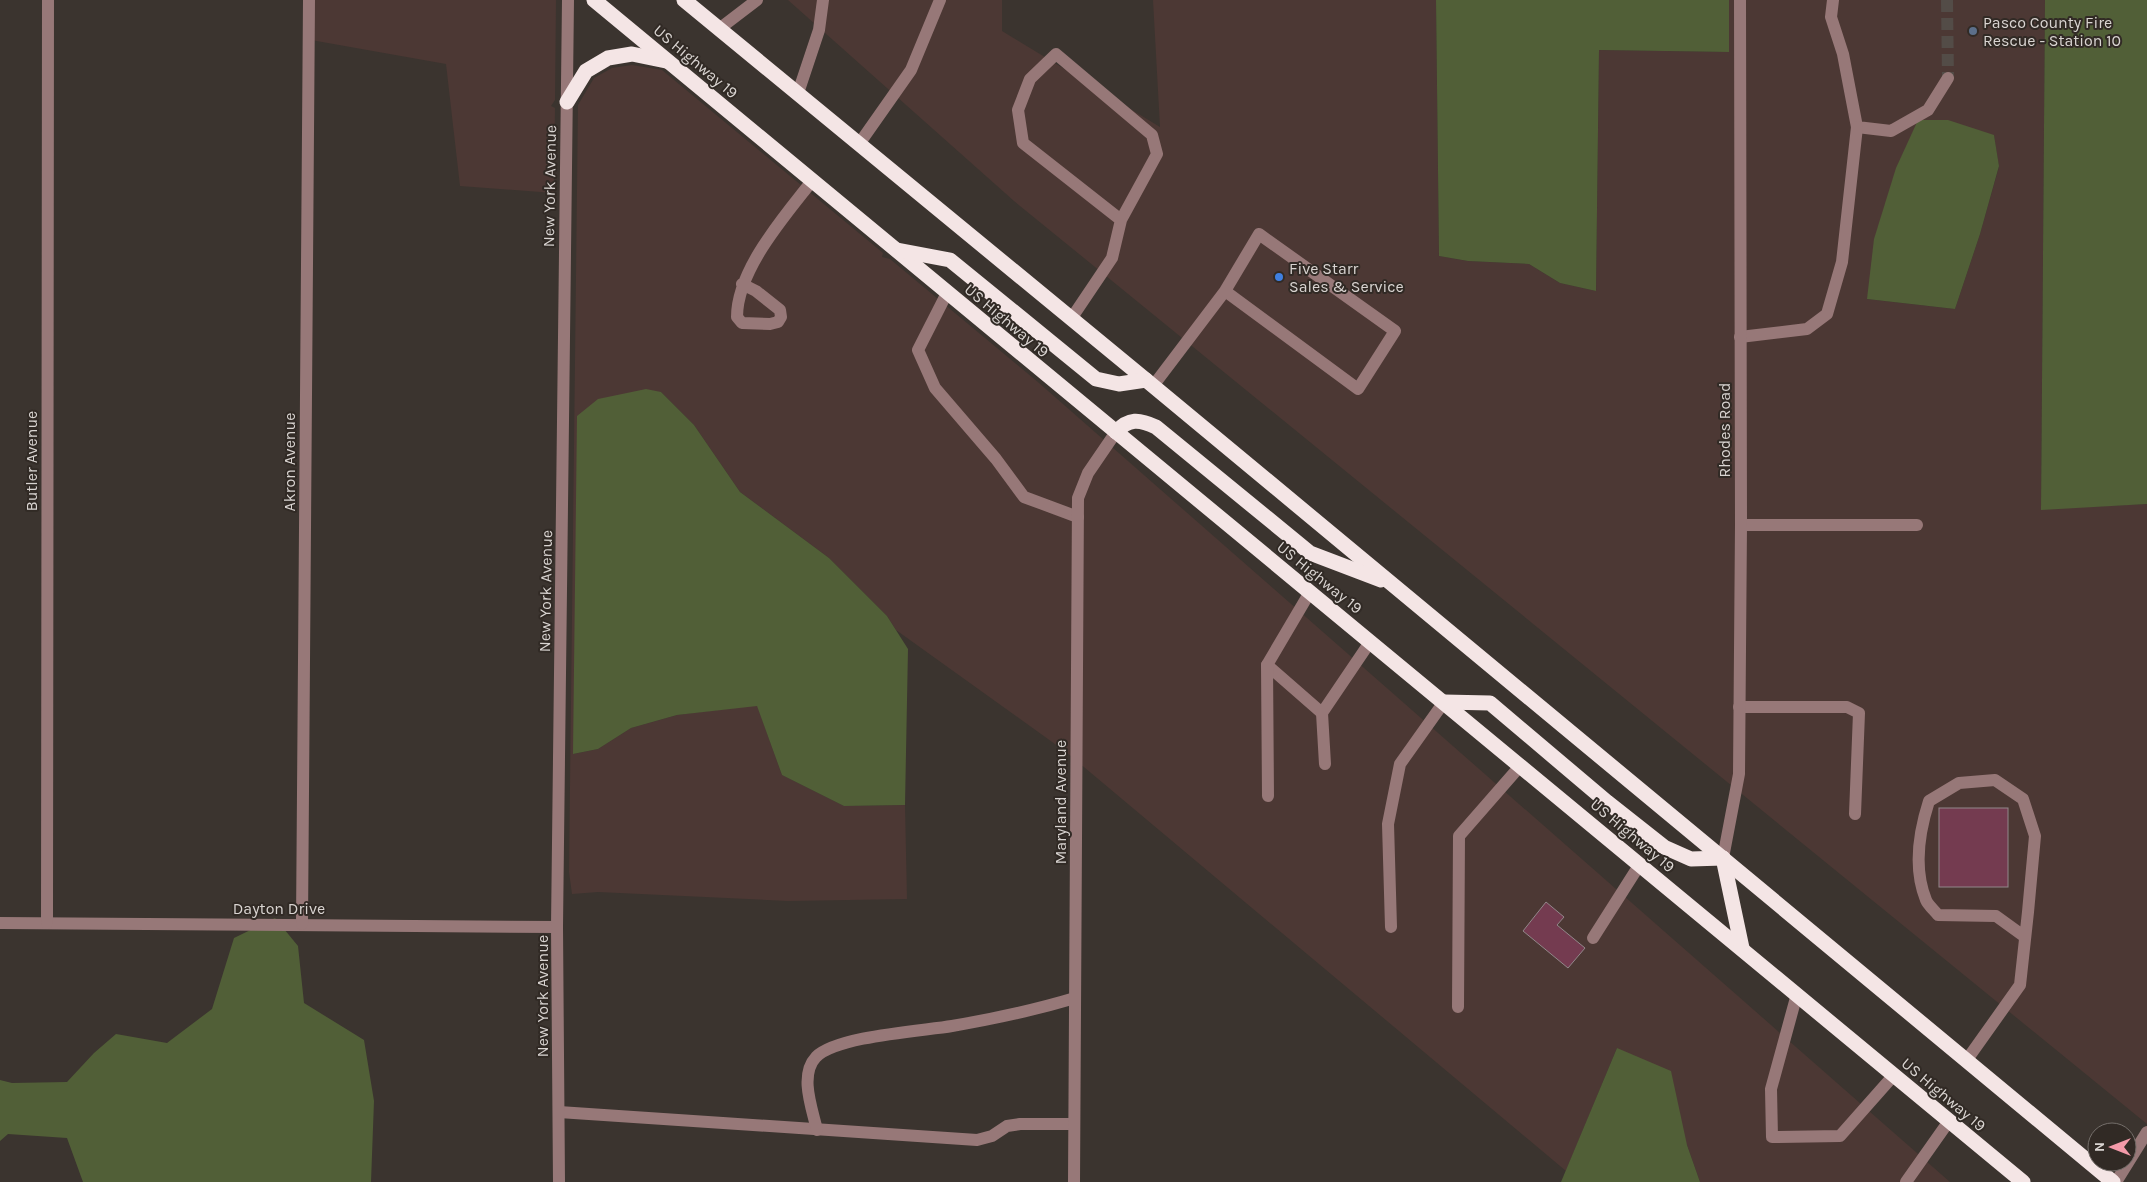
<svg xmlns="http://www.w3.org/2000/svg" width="2147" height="1182" font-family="Karla,sans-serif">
	<rect width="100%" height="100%" fill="#3b342f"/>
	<g fill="#4c3834" fill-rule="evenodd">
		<path d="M312 0H556L555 100 551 106 555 108 554 193 460 186 446 64 311 40Z"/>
		<path d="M788 0H1002V31L1160 127 1153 0H1436L1439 256 1468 261 1529 264 1560 283 1596 291 1599 50 1729 52V0H2045L2041 509 2147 504V1124L1014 201ZM1994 135 1999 167 1980 234 1955 309 1867 299Z"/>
		<path d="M632 65 662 70 883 253 882 257 890 259 1039 383 1950 1182H1700L1687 1145 1617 1048 1566 1171 1066 752 896 630 887 616 829 558 740 492 694 425 661 392 573 754 598 749 631 728 677 715 757 705 782 775 844 806 905 805 907 899 788 901 598 892 572 894 569 872 578 105 594 78 612 68Z"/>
	</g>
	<g fill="#515f37">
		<path d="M1436 0H1729V52L1599 50 1596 291 1560 283 1529 264 1468 261 1439 256Z"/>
		<path d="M2045 0H2147V504L2041 510Z"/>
		<path d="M1918 120H1948L1994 135 1999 166 1980 234 1955 309 1867 299 1874 239 1896 168Z"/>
		<path d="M646 389 661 392 694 425 740 492 829 558 887 616 908 649 905 805 844 806 782 775 757 706 677 715 631 728 598 749 573 754 577 416 598 399Z"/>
		<path d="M275 918 298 946 304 1003 364 1040 374 1101 371 1182H83L67 1138 8 1134 0 1141V1080L12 1083 67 1082 94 1053 116 1034 167 1043 212 1009 234 938Z"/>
		<path d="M1617 1048 1671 1071 1687 1145 1700 1182H1561Z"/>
	</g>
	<g fill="#743b50" stroke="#92878a">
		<rect x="1939" y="808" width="69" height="79"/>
		<path d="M1546 902 1564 917 1557 925 1585 948 1568 968 1523 931Z"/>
	</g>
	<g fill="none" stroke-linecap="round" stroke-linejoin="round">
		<path stroke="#534c47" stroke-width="12" stroke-dasharray="12 6" stroke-linecap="butt" d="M1947 0 1948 78"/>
		<g stroke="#977878" stroke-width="12">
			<path d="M1833 0 1831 17 1843 54 1857 127 1891 131 1928 110 1948 78"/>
			<path d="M719 29 757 0"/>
			<path d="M798 93 819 30 823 0"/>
			<path d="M859 144 911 70 940 0"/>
			<path d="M742 284 756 291 780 310 781 317 778 322 770 324 742 323 737 317C737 270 784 217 812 181"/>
			<path d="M947 293 918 350 935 388 996 459 1024 497 1078 517"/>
			<path d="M1071 319 1112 258 1121 220 1023 143 1018 110 1030 79 1056 54 1152 135 1157 154 1121 220"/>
			<path d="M1740 337 1807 329 1827 314 1842 262 1857 127"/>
			<path d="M1153 386 1225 291 1358 389 1395 331 1259 234 1225 291"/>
			<path d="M1741 525H1917"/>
			<path d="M1267 665 1322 713"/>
			<path d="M1739 707H1847L1859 713 1855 814"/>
			<path d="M1325 764 1322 713 1370 642"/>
			<path d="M1268 796 1267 665 1310 592"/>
			<path d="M1723 858 1739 774 1741 525 1740 0"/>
			<path d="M0 923 557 927"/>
			<path d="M47 923 48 0"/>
			<path d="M302 924 309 0"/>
			<path d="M1391 927 1388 824 1400 764 1444 702"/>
			<path d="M1593 938 1640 864"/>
			<path d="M1797 994 1771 1089 1772 1137 1840 1136 1894 1075"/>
			<path d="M1458 1007 1459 836 1521 765"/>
			<path d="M1966 1061 2020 985 2028 912 2035 836 2023 799 1995 780 1959 783 1929 801C1919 832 1913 868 1926 900 1928 905 1934 910 1938 915L1996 916 2025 937"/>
			<path d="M559 1112 977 1140 992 1136 1007 1126 1020 1124H1074"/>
			<path d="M817 1130C812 1108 799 1075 816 1057 837 1036 922 1031 952 1026 993 1019 1035 1010 1075 998"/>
			<path d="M559 1182 557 927 568 0"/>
			<path d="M1074 1182 1078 498 1088 473 1116 432"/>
			<path d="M1906 1182 1949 1121"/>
			<path d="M2116 1182 2147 1132"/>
		</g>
		<g stroke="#f4e5e5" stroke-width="15">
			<path d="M594 0 2023 1182"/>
			<path d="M684 0 1146 380 2113 1182"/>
			<path d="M567 102 586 71 608 58 632 54 666 61"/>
			<path d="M897 250 950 260 1096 379 1119 384 1146 380"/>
			<path d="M1116 432C1129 418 1139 419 1156 427L1310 553 1381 580"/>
			<path d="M1444 702 1490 703 1607 802 1664 847 1691 859 1723 858"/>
			<path d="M1723 858 1742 948"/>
		</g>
	</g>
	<circle fill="#5c6f8a" stroke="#312a25" stroke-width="2" cx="1973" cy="31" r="5"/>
	<circle fill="#3f7fe0" stroke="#312a25" stroke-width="2" cx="1279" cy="277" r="5"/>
	<g text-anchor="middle" stroke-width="4" stroke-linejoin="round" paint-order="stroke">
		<g font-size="16" fill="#d9d4d1" stroke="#312a25" text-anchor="start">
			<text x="1983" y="28">Pasco County Fire<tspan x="1983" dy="18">Rescue - Station 10</tspan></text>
			<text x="1289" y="274">Five Starr<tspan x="1289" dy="18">Sales &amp; Service</tspan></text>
		</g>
		<g font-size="16" fill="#d9d4d1" stroke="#312a25">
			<text transform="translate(696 61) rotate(40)" y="6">US Highway 19</text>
			<text transform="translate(549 186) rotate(-89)" y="6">New York Avenue</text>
			<text transform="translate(1007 320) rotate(40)" y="6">US Highway 19</text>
			<text transform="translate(1724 430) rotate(-90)" y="6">Rhodes Road</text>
			<text transform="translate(31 461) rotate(-90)" y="6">Butler Avenue</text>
			<text transform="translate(289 462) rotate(-90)" y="6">Akron Avenue</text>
			<text transform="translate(1320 577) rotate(39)" y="6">US Highway 19</text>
			<text transform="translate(545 591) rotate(-89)" y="6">New York Avenue</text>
			<text transform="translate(1060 802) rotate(-90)" y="6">Maryland Avenue</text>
			<text transform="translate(1633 835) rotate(40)" y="6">US Highway 19</text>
			<text x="279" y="914">Dayton Drive</text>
			<text transform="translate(542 996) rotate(-90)" y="6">New York Avenue</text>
			<text transform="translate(1944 1094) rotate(40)" y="6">US Highway 19</text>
		</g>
	</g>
	<g transform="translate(2112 1147) rotate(270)"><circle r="24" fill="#312a25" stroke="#746e6a"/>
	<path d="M0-4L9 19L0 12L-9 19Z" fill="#f39aa9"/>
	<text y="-8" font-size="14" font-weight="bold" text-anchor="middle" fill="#d9d4d1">N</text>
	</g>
</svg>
